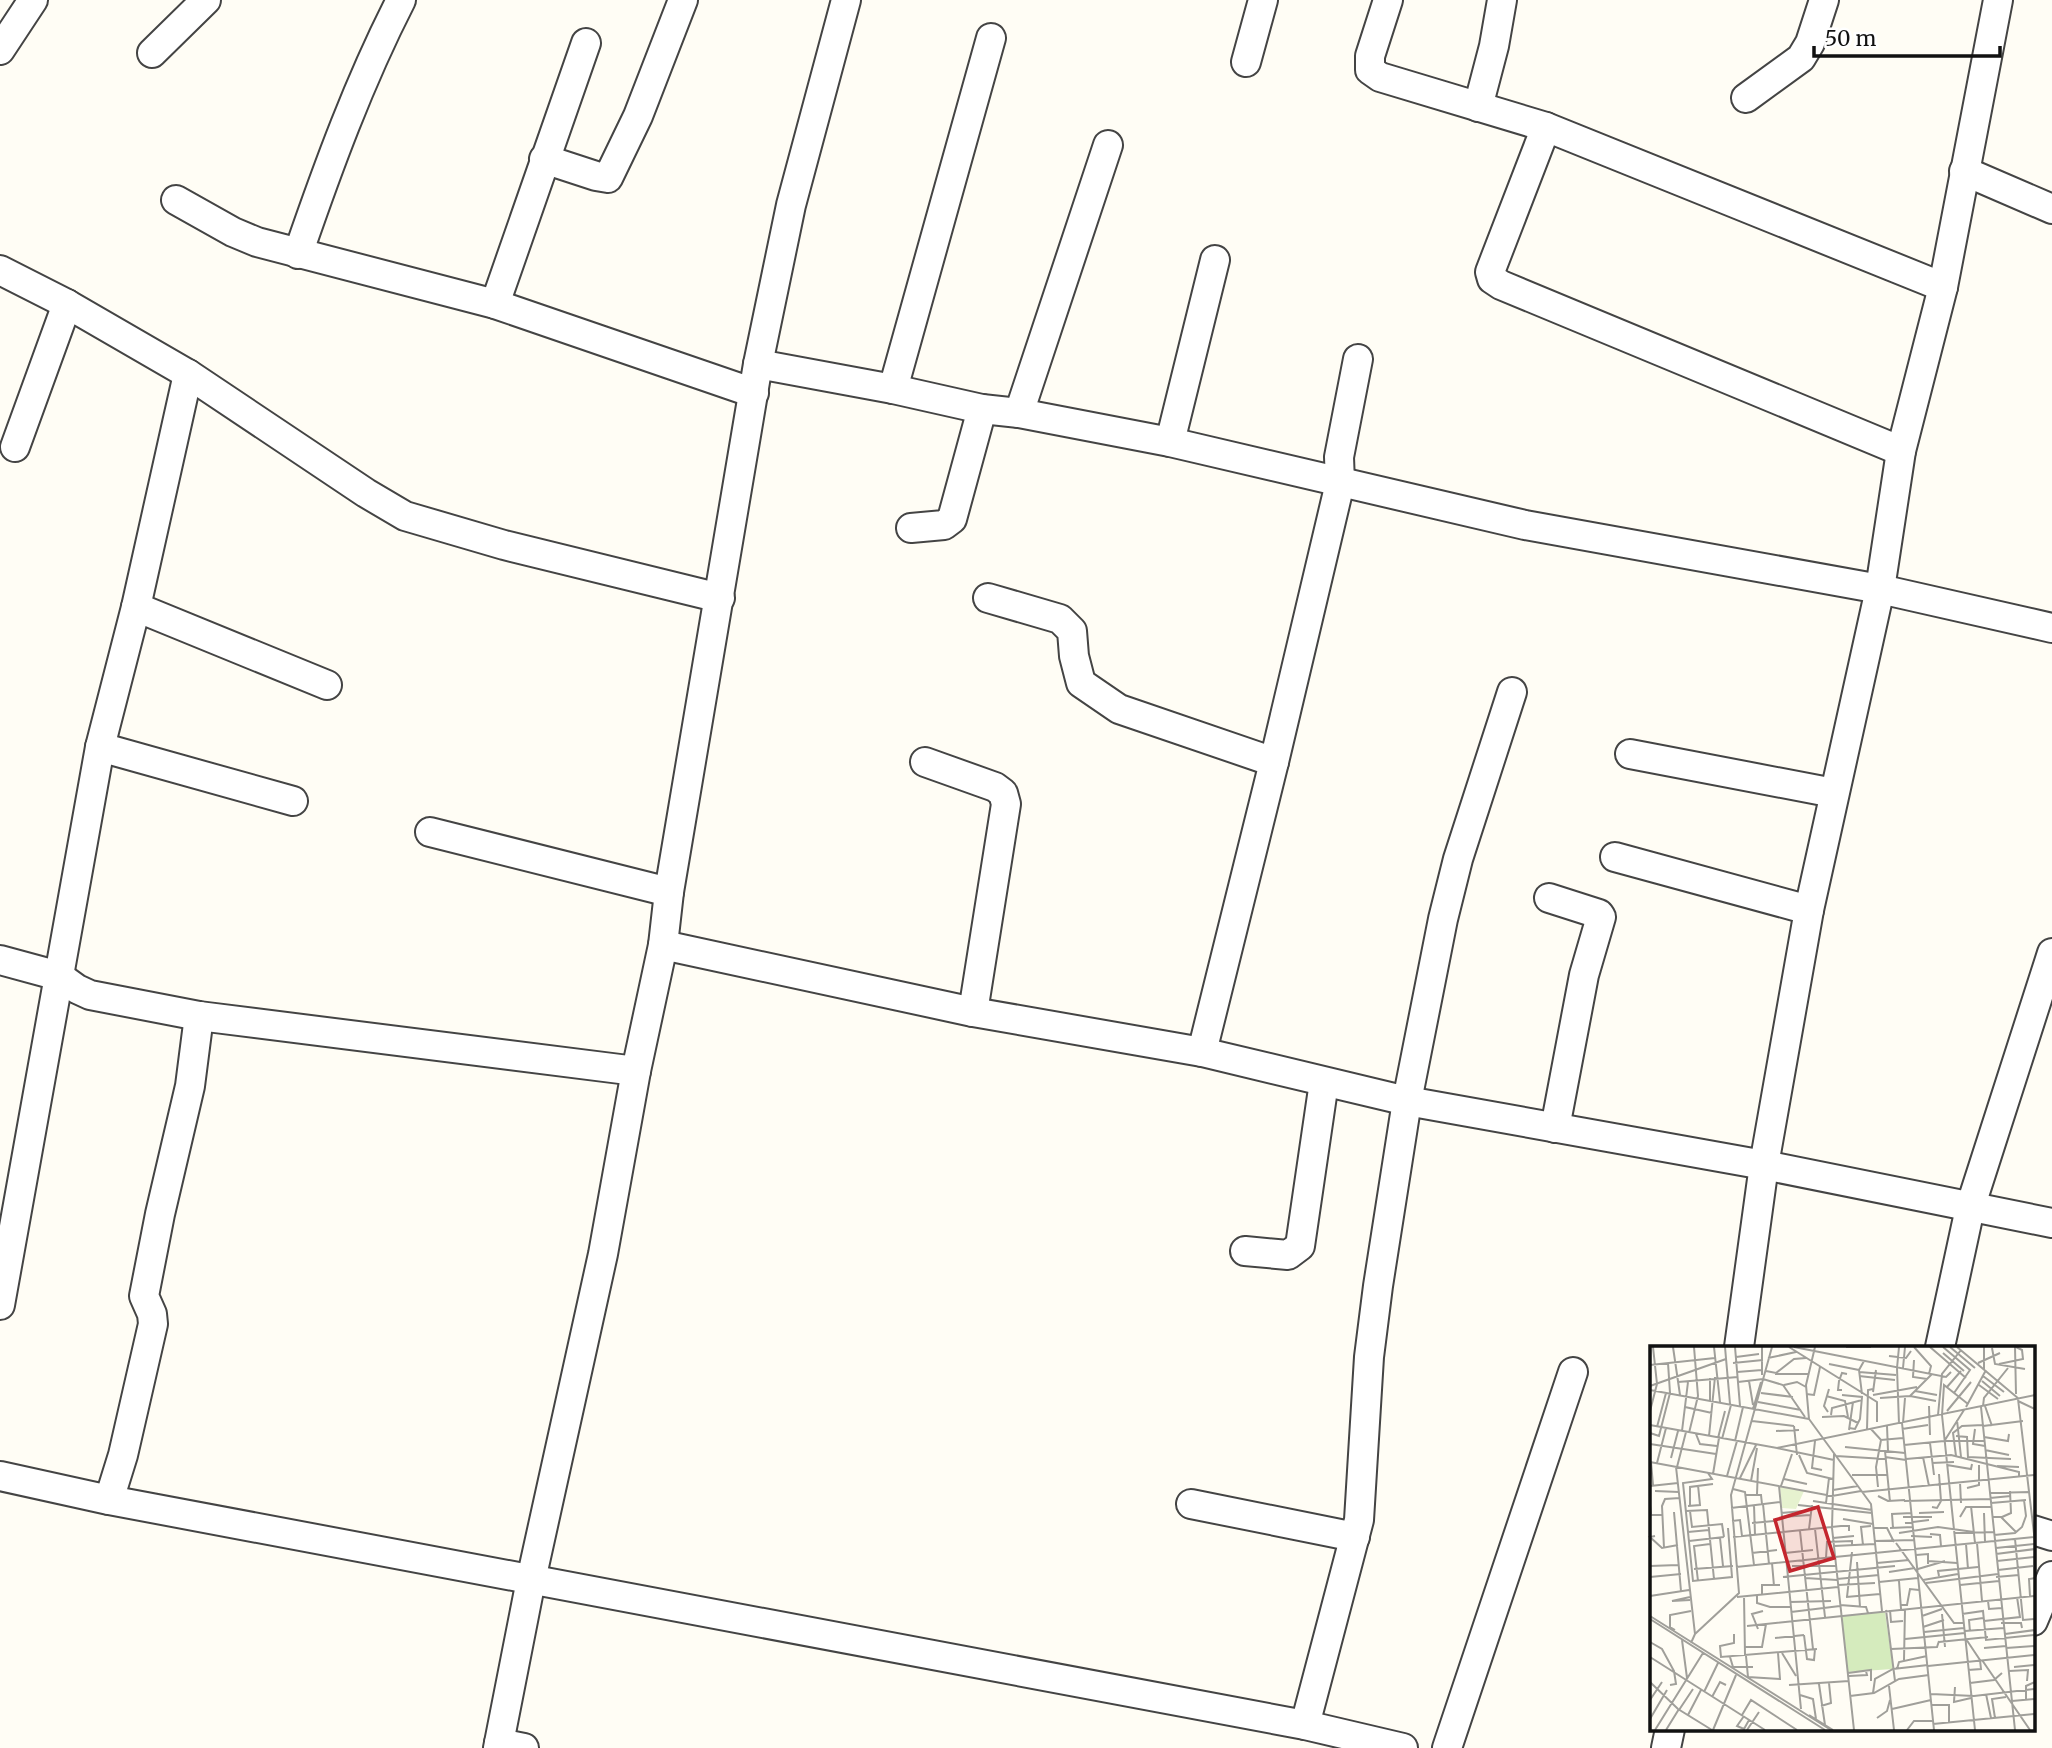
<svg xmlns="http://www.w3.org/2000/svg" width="2052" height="1748" font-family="Merriweather,serif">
	<rect width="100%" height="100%" fill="#fffdf5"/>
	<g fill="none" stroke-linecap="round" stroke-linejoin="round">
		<defs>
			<g id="street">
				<path d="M1388 0 1370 56V70L1380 77 1546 127 1943 287"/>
				<path d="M0 50 33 0"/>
				<path d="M152 53 206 0"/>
				<path d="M1246 62 1263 0"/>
				<path d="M1746 98 1801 58 1810 43 1824 0"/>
				<path d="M1478 107 1494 46 1502 0"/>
				<path d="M1546 127 1490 272 1492 279 1501 285 1901 451"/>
				<path d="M544 159 596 176 608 178 638 116 683 0"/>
				<path d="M1964 171 2052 209"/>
				<path d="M176 200 233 232 257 242 495 304 754 393"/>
				<path d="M298 254C328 167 359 82 401 0"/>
				<path d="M0 270 67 304 188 374 366 493 405 516 504 545 720 598"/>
				<path d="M495 304 586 43"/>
				<path d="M758 364 893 389 982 409 1019 413 1170 442 1525 525 1880 589 2052 628"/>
				<path d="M893 389 991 38"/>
				<path d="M1019 413 1108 145"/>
				<path d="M1170 442 1215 260"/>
				<path d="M15 447 67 304"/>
				<path d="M911 528 944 525 952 519 982 409"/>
				<path d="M988 598 1060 619 1072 631 1074 656 1081 683 1119 709 1274 762"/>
				<path d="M136 607 327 685"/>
				<path d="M100 747 293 801"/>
				<path d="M1630 754 1834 793"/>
				<path d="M925 762 995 787 1003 793 1006 804 973 1012"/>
				<path d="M430 832 669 892"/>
				<path d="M1615 857 1809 910"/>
				<path d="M1549 898 1599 914 1601 917 1584 975 1555 1128"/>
				<path d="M663 945 973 1012 1202 1052 1407 1101 1764 1165 2052 1223"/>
				<path d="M0 960 59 976 77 989 90 995 199 1016 636 1071"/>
				<path d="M1202 1052 1274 762 1340 483 1339 457 1358 359"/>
				<path d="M1245 1251 1288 1255 1300 1246 1324 1082"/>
				<path d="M0 1305 100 747 136 607 188 374"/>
				<path d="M1739 1347 1764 1165 1809 910 1880 589 1901 451 1943 287 1998 0"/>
				<path d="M1940 1347 1970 1208 2052 953"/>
				<path d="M0 1476 109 1500 1305 1725 1403 1748"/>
				<path d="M109 1500 123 1455 153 1324 152 1314 144 1296 160 1214 190 1086 199 1016"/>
				<path d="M1191 1504 1355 1537"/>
				<path d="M2033 1530 2052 1536"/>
				<path d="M2033 1621 2052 1576"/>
				<path d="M1305 1725 1359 1520 1369 1357 1378 1286 1407 1101 1443 919 1458 859 1512 692"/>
				<path d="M499 1743 524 1748"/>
				<path d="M498 1748 531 1580 603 1254 636 1071 663 945 669 892 758 364 791 205 846 0"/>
				<path d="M1447 1748 1573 1372"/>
				<path d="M1666 1748 1670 1729"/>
			</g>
		</defs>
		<use href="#street" stroke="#444" stroke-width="32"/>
		<use href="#street" stroke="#fff" stroke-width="28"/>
	</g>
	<g transform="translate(1650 1346)">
		<rect width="385" height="385" fill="#fffdf5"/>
		<path d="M235 266 243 323 198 326 192 270Z" fill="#d5ebbd"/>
		<path d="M130 141 154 145 146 163 132 162Z" fill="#e6f2cf"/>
		<path fill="none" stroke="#a09f9a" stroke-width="2" d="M23 1 30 49M64 1 70 56M75 1 80 58M85 1 90 60M139 1 227 56V76M144 1 296 31 301 26M165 1 156 39 159 73 221 158 232 265M196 1H221M264 1 281 20 279 28M280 1 316 32M293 1 320 24 304 47M300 1 325 22M307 1 369 53M334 1V23M365 1 366 48M342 2 345 18 375 23M293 7 314 25M239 10 256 12 261 5M86 11 109 8M118 12 146 6M264 14 263 31 277 33M83 17 113 14M328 17 350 7M179 18 209 24M349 18 373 13 372 4 366 1M0 19 65 12M247 22 249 78M247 22 249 1M253 22 255 1M116 25 126 27 144 13 156 12M87 26 112 24M209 26 246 29M125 28H158M112 29V1M209 30 245 34M333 30 354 46M99 35 103 59M332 35 350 50M28 36 88 31M88 36 113 33 133 39 155 71M134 39 147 36 156 41M329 39 348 53M0 40 76 13M297 41 311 25M0 44 159 73M192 44H188L189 35 192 27 197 28M265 45 287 49M223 46 226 24M111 47 143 51M156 48 164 49 170 21M212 48 209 24 214 15M192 49 212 51 210 73 205 83 199 82M223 49 267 41M176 50 195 55 198 71M260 50 286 55M230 52 260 50 282 28M368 53 385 196M60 55V32M368 55 385 63V75M108 56 151 64M279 60 280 89M333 60 334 52 358 22M335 60 342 80M35 61 62 67M316 61 336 24M331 61 365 384M103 63 111 36M0 65 7 38 3 1M297 65 321 36M178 66 174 60 179 43M181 69 182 62 212 54M288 69 292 28 311 4M292 69 325 384M292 69 294 39 318 58M172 71 194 70 208 77M307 74 311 111M102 75 144 80M252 77 284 384M253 77 255 52M0 79 127 102 385 49M144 80 147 109M237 80 238 105M333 80 373 75M7 81 16 47M221 83 231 94 253 92M252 83 278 79M325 83 323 98 335 100M199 84 203 56M217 84 218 44 223 43M32 85 38 36M126 85 149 84M0 87 9 90 11 82 20 47 18 17M39 87 48 50 44 1M46 88 50 98 67 100M59 90 65 31M306 90 317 91 318 112M334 91 358 95 359 88M68 92 75 65M72 93 81 59M295 94 314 64M85 95 93 61M165 95 162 122 172 124M294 95H334M280 97 284 129M0 98 66 108M254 99 294 95M195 101 255 107M127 102 184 114M335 104 359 109M235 105 240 156M184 108 182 182 204 384M149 109 157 127 183 133M186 110 235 113M306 110 303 87 312 80 333 79M235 111 256 114M273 111 279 140M318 111 361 113M21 112 28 85M256 113 301 109 369 126V130M0 116 182 150 211 145M1 116 3 139M7 117 16 82M282 117 304 116M297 119 321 123 322 118M347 120 369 121M26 121 45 288 41 297M27 121 36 86M58 127 62 133 33 137 43 235 82 231 78 182M63 128 69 92M202 129H237M77 130 87 95M90 132 106 99M134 133 157 138M101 135 107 102M310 136 311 157M0 140 28 137M129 140 151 363M131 140 142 108M228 141 226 121 231 94M317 142 329 139V119M83 143 95 146 104 219M183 144 208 140M5 145 29 146M212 146 385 129M340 147 380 146M107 148 108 122M95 149H111L112 158M228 150 238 155 255 154M340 152 361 150M163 155 222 164M254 155 341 153M176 157 179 132M341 157 376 154M113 158 119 218M0 159 1 169H13M104 159 105 189M148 159 222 167M38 160 50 159 48 139M40 160V141L63 138M321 160 325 197M282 161 287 162 291 155 289 128M81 162 130 156M36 165 57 164 64 233M40 165 42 181 72 178 74 191M24 166 31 245M131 167 154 165M269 167 294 166M334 167 335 196M132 171 160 169M253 171H282M310 171 316 161H341M342 171H351L366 186M352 171 361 167 360 145M193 173 223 178M82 175 90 174 92 190M102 177 124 175M255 177 279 174M223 182H237L244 196M240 182 263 181M243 182 242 168 262 167M159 183 162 159M165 183 175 271M150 185 163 303M38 186 59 184M249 187 288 181 324 186M304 187 344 186M280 188 290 189 291 200M344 189 365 187 372 181 376 170 374 154M5 190 0 191 12 202 28 199M261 190 282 191M83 191 191 180H199V185M70 192 73 220M183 192 204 190M365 193 373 274 385 273M39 195 74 191M224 195 264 194M246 197 304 277H313M327 197 332 255M316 198 318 223M213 199 211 181 221 180M184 200 225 198M14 202 12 160 15 153 30 152M346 202 385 198M102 207 127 204M135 207 163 204M346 208 385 203M266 209 278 208V218M185 211 385 191M176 212 177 196 202 195V200M278 215 307 217M347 215 385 211M207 216 210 261M122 217 124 240M227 217 259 214M0 220 28 219M142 220H186M86 221 184 211M44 223 83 220M268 223 295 215M348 224 383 220M239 226 265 222M289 230 288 225 328 221M0 231 31 228M133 231 245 220M346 231 369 229M155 232 187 234M187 233 229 229M273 234 308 228M48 235 44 200 60 198M249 235 251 263M229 236 268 232M276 237 348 228M188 239 225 237M310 239 349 235M112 248V239H130M107 249V257L120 261H140M0 250 39 244M94 250 95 309M380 250 379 233 385 232M40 251 22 255 40 254M87 251 188 241M196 251 230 248M197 251 202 206M338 255 339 263 352 262M140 256 181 255M190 259 216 261 218 267M251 259H257L260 243 269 244M236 264 245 335M240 264 241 276 253 275M141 266 190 260M292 268 295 301M312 268 333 265 336 294 385 289M0 270 181 384M272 270 292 263M0 273 175 384M334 275 370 271 367 251M351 277H371L372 282M97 280 385 250M273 281 294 274M108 283 102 268 113 265M25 284 20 281V269L41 265M315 285 354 282M274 286 314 282M320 286 319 274 333 272M45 288 89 247 81 149 122 1M84 288V297L70 300 71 311 167 303M355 288 385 284M154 289 157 313 164 314 165 303M125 292 154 289M255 293 315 287M316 293 330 314M32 294 37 332M0 296 12 303 24 325 26 338 20 339M289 296 338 291M95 301H112L116 278M334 302 356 300M356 302 385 300M241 303 287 301 289 295M132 307 146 330M96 310 98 331 130 333 128 307M0 311 115 384M80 311 83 321H103M254 314 255 263M332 314 380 384M278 320 385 309M364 321 385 319M247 323 249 316 277 310M318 324 331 323 330 314M359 325 378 324 377 335M198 327 221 324V335M199 330 217 329 216 325M0 336 28 363 62 384M320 337 344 334 352 327M169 338 175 379M139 339 199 335M239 340 244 384M305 341 304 356 321 352M54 346 68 317M223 347 225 333 243 323 278 319M281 348 324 350 385 343M336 348 341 372M150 349 163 353 166 373M200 350 224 347 249 333 279 329M62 351 70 336 76 339M0 354 12 336M376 354V340L385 336M362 355 385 353M282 359H299V377M171 360 181 357 179 337M242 363 281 354M29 364 43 343M38 369 51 344M92 369 101 354 147 384M159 369 183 384M94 370 87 380 94 383 99 374M227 372 237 365 240 354M345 372 342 353 356 351M0 373 17 344M283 378 385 368M5 384 53 307M16 384 29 363M63 384 86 329M97 384 109 366M257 384 264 375H283"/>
		<path fill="#c4262e" fill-opacity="0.15" stroke="#c4262e" stroke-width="3.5" d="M168 161 184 212 140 225 125 174Z"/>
		<rect width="385" height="385" fill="none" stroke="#111" stroke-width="3.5"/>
	</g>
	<path d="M1814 46v10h186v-10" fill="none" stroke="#111111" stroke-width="3.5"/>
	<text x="1825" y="46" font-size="21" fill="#111111" stroke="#ffffff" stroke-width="5" paint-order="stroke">50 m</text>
</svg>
